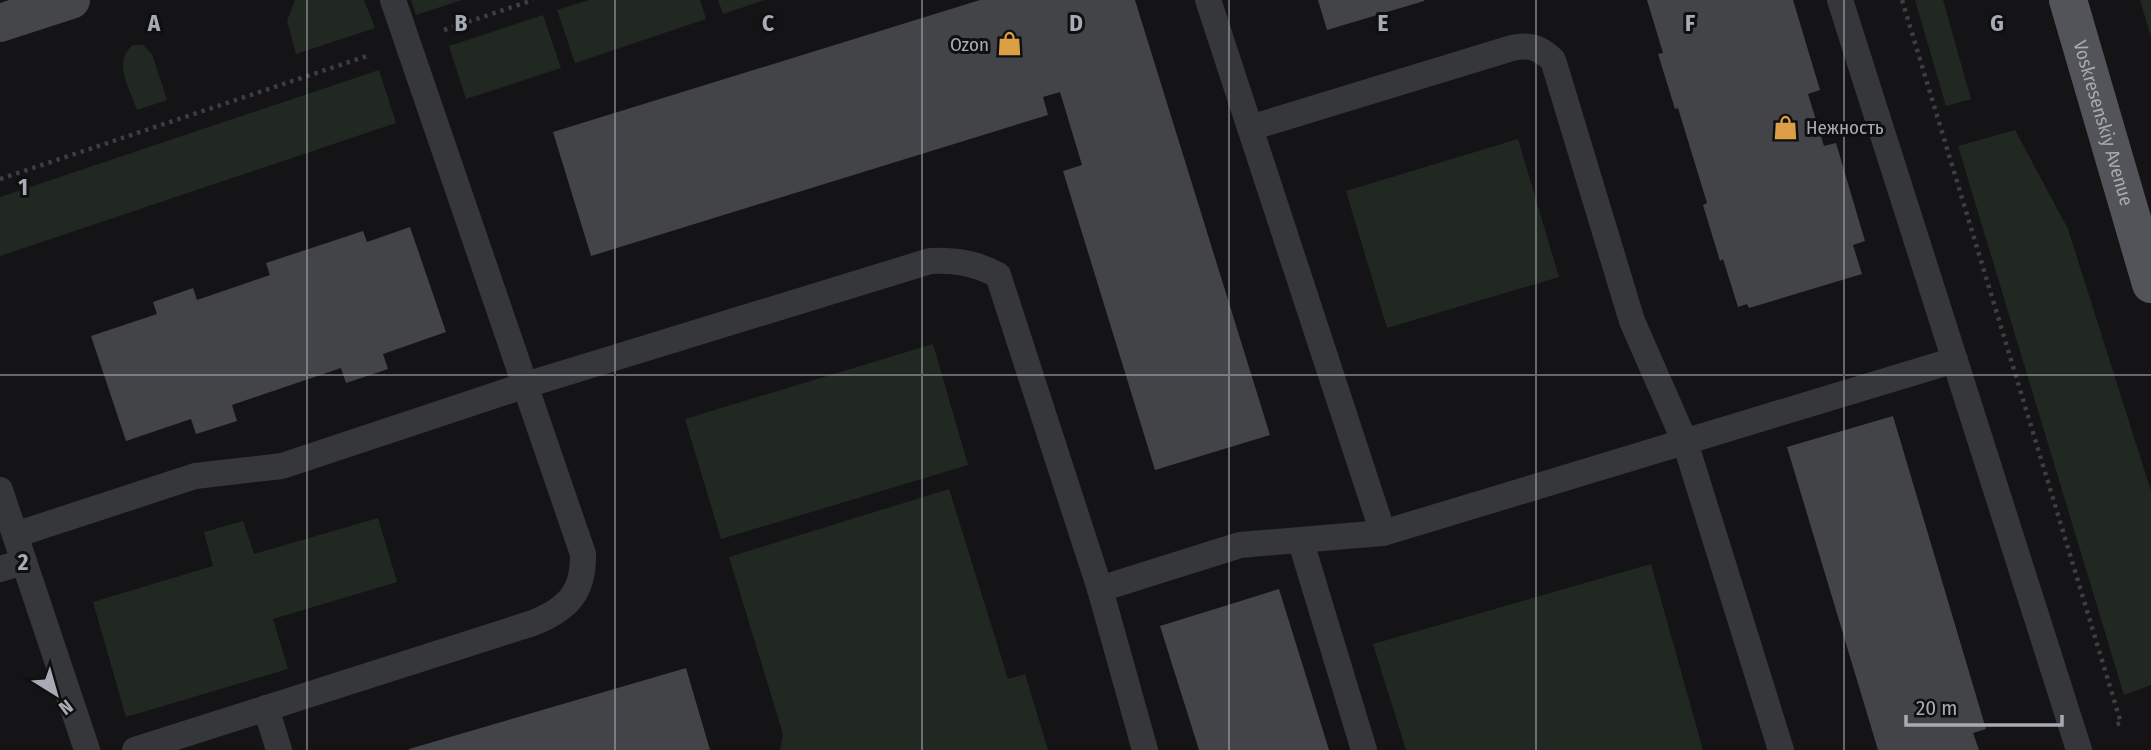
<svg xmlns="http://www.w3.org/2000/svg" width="2151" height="750" font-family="'Fira Sans Condensed',sans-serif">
	<rect width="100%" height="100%" fill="#141416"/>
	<g fill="#212821">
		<path d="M295 0H364L375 28 296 54 287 21Z"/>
		<path d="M411 0H462L416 15Z"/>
		<path d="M589 0H700L706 19 575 63 557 10Z"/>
		<path d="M718 0H765L723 14Z"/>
		<path d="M1915 0H1943L1971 99 1946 106Z"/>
		<path d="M2140 0H2151V37Z"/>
		<path d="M543 15 561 68 466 99 449 46Z"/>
		<path d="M133 45H143L152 54 167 100 137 110C130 89 112 61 133 45Z"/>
		<path d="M379 70 396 123 0 256V197Z"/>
		<path d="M2015 130 2068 229 2151 491V685L2124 695 1958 146Z"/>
		<path d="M1518 139 1559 277 1387 328 1346 191Z"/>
		<path d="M933 344 968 465 721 539 685 419Z"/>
		<path d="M949 489 1008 679 1025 674 1048 750H780L783 734 729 557Z"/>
		<path d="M378 518 397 582 273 619 288 669 126 717 93 602 213 566 204 532 243 521 254 554Z"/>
		<path d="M1651 564 1703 750H1406L1373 644Z"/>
	</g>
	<g fill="#434448">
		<path d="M980 0H1135L1270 435 1155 470 1063 171 1082 165 1060 92 1043 97 1048 115 591 256 553 132Z"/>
		<path d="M1318 0H1424V1L1327 30Z"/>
		<path d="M1647 0H1793L1820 90 1808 94 1824 146 1836 143 1865 241 1853 245 1862 274 1749 308 1747 304 1738 307 1723 259 1720 261 1703 205 1707 203 1678 108 1675 109 1658 54 1663 53Z"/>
		<path d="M410 227 446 332 383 354 388 369 346 383 341 368 232 405 237 421 196 434 191 419 126 441 91 336 157 314 153 302 193 288 197 300 270 275 266 263 363 231 367 242Z"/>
		<path d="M1893 416 1986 729 1973 733 1979 750H1878L1787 447Z"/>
		<path d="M1279 589 1329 750H1199L1160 626Z"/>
		<path d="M686 668 710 750H409V749Z"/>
	</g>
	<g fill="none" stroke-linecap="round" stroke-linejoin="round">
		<g stroke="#3c3e41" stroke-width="4.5" stroke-dasharray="3.5 5" stroke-linecap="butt">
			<path d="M1902 0 2121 723 2115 725"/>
			<path d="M444 30 533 0"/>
			<path d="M0 179 370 55"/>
		</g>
		<g stroke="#36373a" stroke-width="26">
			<path d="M1208 0 1383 533"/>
			<path d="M1840 0 2079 750"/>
			<path d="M1250 128 1512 48C1530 44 1540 48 1553 60L1632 321 1685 442 1781 750"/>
			<path d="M0 490 87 750"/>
			<path d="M15 535 195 476 282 466 526 385 930 261C956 260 975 263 998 275L1100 589 1145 750"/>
			<path d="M1301 542 1364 750"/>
			<path d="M0 569 24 562"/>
			<path d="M1100 589 1240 545 1383 533 1955 360"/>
			<path d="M266 708 279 750"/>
			<path d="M135 750 533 623C568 609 584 592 583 554L393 0"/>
		</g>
		<path stroke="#44464a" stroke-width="38" d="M0 23 71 0"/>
		<path stroke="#525459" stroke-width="38" id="s1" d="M2068 0 2151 284"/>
	</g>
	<path fill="none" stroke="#a7acb4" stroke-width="2" stroke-opacity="0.55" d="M307 0V750M615 0V750M922 0V750M1229 0V750M1536 0V750M1844 0V750M0 375H2151"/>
	<defs>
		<symbol id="shop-bare" viewBox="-9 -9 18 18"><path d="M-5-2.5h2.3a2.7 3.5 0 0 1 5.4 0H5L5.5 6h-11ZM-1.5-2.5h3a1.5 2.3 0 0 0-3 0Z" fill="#dc9f46" stroke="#0f0f11" stroke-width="2.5" paint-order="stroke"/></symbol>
	</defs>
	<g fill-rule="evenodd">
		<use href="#shop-bare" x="992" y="26" width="35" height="35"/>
		<use href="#shop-bare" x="1768" y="110" width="35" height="35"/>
	</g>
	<g text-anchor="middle" stroke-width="6" stroke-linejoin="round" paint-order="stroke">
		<g font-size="19" fill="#a7acb4" stroke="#0f0f11" text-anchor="end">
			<text x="989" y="51">Ozon</text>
			<text x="1806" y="134" text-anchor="start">Нежность</text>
		</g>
		<g font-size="19" fill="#a7acb4" stroke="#0f0f11">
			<text dy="7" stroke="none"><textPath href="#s1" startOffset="128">Voskresenskiy Avenue</textPath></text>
		</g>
	</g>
	<g font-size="23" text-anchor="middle" font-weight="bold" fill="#a7acb4" stroke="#0f0f11" stroke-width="6" stroke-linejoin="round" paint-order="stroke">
		<text x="154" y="31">A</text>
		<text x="461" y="31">B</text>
		<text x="768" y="31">C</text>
		<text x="1076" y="31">D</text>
		<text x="1383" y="31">E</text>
		<text x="1690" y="31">F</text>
		<text x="1997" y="31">G</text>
		<text x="23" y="195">1</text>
		<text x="23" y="570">2</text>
	</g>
	<g transform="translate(56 694) rotate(143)" stroke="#0f0f11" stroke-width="5" paint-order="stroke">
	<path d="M0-5L12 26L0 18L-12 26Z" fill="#a7acb4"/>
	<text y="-10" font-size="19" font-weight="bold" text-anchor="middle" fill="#a7acb4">N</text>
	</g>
	<path d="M1906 715v10h156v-10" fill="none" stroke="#a7acb4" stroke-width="3.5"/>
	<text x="1916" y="715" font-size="21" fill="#a7acb4" stroke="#0f0f11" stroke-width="5" paint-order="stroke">20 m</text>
</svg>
